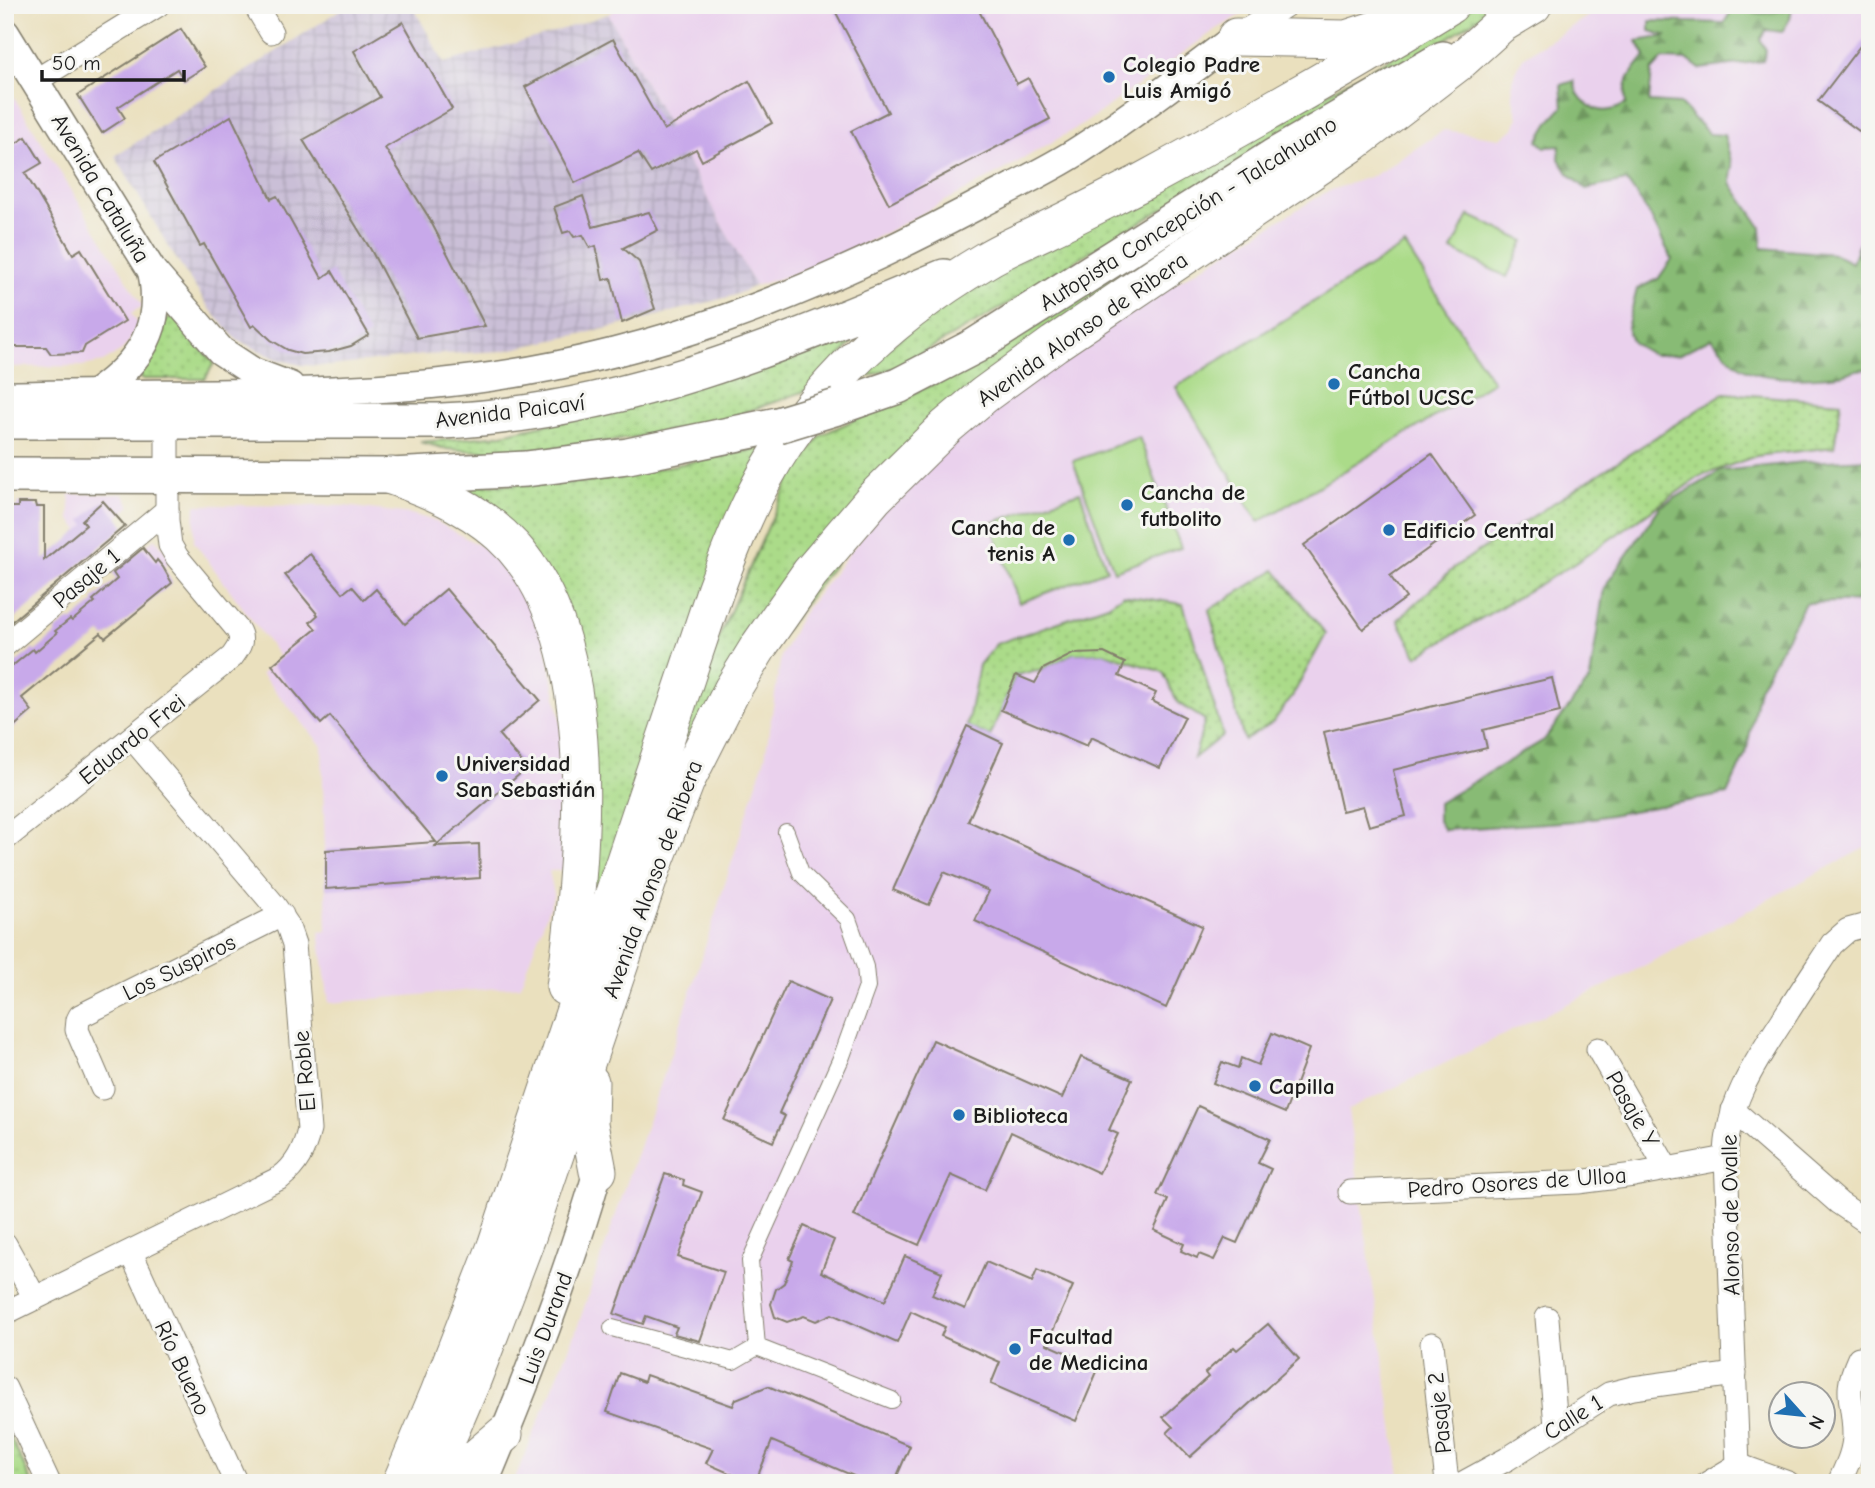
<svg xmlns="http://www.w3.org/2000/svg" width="1875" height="1488" font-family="'Comic Neue',sans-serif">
	<defs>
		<pattern id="industrial-grid" width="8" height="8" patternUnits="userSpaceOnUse" patternTransform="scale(1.75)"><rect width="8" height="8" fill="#cabfd7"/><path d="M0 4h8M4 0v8" fill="none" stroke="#ada4b8"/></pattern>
		<pattern id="grass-dots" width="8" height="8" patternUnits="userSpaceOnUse" patternTransform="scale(1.75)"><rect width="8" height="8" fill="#abdb89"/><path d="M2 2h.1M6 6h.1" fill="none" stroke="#93bb76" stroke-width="1.8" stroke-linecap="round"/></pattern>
		<pattern id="forest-firs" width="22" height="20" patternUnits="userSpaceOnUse" patternTransform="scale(1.75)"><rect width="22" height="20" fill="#88bb75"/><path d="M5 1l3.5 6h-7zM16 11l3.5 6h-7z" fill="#6e975f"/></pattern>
	</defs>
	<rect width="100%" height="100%" fill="#f6f6f2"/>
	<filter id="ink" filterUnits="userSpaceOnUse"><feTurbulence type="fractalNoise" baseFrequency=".0143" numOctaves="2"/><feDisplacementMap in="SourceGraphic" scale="14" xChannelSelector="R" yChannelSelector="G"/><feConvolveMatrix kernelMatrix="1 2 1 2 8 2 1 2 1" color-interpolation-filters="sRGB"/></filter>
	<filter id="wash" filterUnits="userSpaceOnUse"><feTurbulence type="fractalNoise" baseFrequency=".00686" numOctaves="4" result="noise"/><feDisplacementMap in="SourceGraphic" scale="28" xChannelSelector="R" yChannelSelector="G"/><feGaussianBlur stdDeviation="1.57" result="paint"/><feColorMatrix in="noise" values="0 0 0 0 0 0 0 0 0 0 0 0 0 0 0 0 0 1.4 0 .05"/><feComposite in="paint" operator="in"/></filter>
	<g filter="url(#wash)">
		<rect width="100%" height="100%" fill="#eae0be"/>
		<g fill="#ead1ed">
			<path d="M624 5H1258L1215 30 1085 123 1004 170 872 240 810 269 755 286 608 14Z"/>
			<path d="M1606 5H1870V845L1621 978 1348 1110 1400 1476 1373 1483H513L575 1334 671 1054 765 757 781 656 800 617 880 513 965 430 1110 323 1328 191 1375 175 1444 130 1500 138 1514 129 1518 118 1513 99 1512 80 1523 57Z"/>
			<path d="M5 83 143 306 131 313 138 324 129 342 120 352 103 362 82 366 5 367Z"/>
			<path d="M70 494H123L131 506 88 541 70 519Z"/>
			<path d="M195 505 344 506 411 514 435 521 484 548 508 573 528 601 543 630 561 722 562 805 572 815 570 870 549 871 554 894 520 986 329 1003 319 932 327 931 322 746 261 674 280 658 194 542Z"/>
			<path d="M155 538 172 560 131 595 113 573Z"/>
		</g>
		<path fill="url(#industrial-grid)" d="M348 5H412L444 63 548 34 608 14 755 286 732 296 618 326 503 351 423 355 331 366 301 365 277 359 237 340 209 308 173 254 115 156Z"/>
		<g fill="url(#grass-dots)" stroke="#647c52" stroke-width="2">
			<path d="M1474 5H1497L1408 65 1086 254 1003 307 897 367 859 379 871 360 962 292 1391 58Z"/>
			<path d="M1238 204 962 395 658 798 722 630 788 482 821 435 953 375 1086 290Z"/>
			<path d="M173 316 214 363 205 379H142L138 373 163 322Z"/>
			<path d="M858 336 811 389 717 422 619 440 556 448 491 452 447 449 420 442 493 436 590 415Z"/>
			<path d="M1724 393 1841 402 1834 447 1756 456 1701 476 1574 564 1417 656 1398 620 1456 566Z"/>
			<path d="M767 447 593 915 584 681 450 486 590 482Z"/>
			<path d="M1275 570 1326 634 1293 695 1273 722 1244 740 1209 610Z"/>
			<path d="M1123 595 1183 604 1223 735 1194 758 1205 720 1178 703 1163 672 1104 653 1073 654 1043 669 1016 675 990 737 967 726 979 665 996 644 1108 605Z"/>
			<path d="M5 1426 32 1483H6Z"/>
		</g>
		<g fill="url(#forest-firs)" stroke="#526c48" stroke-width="2">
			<path d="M1727 5H1744C1758 20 1774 11 1792 7L1790 19 1782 32 1766 30 1760 40 1766 50 1763 61 1700 69 1688 60 1663 59 1652 71 1649 102 1680 104 1709 134 1724 135 1732 165 1731 183 1761 227 1762 248 1835 254 1852 263 1859 243 1870 241V370C1858 367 1851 373 1839 375 1812 378 1760 382 1738 365 1728 358 1720 347 1711 338L1678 355H1653L1633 343 1627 328 1637 289 1658 279 1672 259 1648 212 1626 181 1586 189 1568 173 1559 159 1560 146 1545 147 1538 141 1550 121 1563 107 1561 85 1574 81C1576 97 1592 114 1610 110 1615 110 1621 106 1626 104 1623 81 1631 73 1645 56L1637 41 1667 36 1650 31V21L1724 23 1730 13Z"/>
			<path d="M1870 459V601L1805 603 1759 688 1746 753 1727 794 1576 821 1444 830 1438 821V803L1544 740 1590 679 1604 588 1660 507 1721 471 1804 462Z"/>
		</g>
		<g fill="#abdb89" stroke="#647c52" stroke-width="2">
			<path d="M1469 215 1524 241 1507 277 1452 250Z"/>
			<path d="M1405 245 1493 382 1259 522 1176 387Z"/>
			<path d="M1139 437 1181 548 1114 571 1073 461Z"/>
			<path d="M1080 492 1107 570 1019 603 991 523Z"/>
		</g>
		<g id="blocks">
			<g fill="#c8a9ea">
				<path d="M832 5H976L1017 84 1028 78 1050 119 889 204 851 131 888 112Z"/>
				<path d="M403 22 452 109 385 148 428 216 485 326 417 338 371 250 303 140 380 97 354 51Z"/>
				<path d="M181 29 205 67 184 80 177 69 118 107 125 118 102 133 78 95Z"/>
				<path d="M1870 33V139L1818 101Z"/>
				<path d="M613 39 664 130 749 81 772 123 702 161 696 149 651 173 638 153 575 183 525 87Z"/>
				<path d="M231 116 271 199 277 196 322 278 332 271 369 335 351 346 329 352 302 354 288 350 271 340 255 325 251 327 204 244 200 246 154 162Z"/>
				<path d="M26 137 42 163 25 173 73 254 81 249 125 321 85 346 82 353 51 354 46 347H5V150Z"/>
				<path d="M583 196 593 227 649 212 658 230 623 248 639 262 655 309 622 323 611 278 603 280 596 246 590 248 583 235 574 237 570 231 563 233 554 207Z"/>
				<path d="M1432 454 1475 515 1390 576 1406 598 1363 629 1304 545Z"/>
				<path d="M103 501 125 526 5 627V507H18V503H35L36 507H44V560L86 525 82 520Z"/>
				<path d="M143 548 155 563 157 560 163 567 172 583 105 638 101 633 22 698 32 711 5 734V672L33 649 35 652 57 633 55 631 70 619 72 621 95 602 93 600 117 579 113 573Z"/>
				<path d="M310 554 343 593 352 586 364 600 376 589 405 624 446 589 540 700 499 735 527 768 435 846 479 844 480 878 326 889V850L436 842 330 716 321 724 272 665 316 629 310 622 318 615 285 575Z"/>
				<path d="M1104 653 1125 663 1119 676 1156 693 1152 701 1185 717 1160 768 1091 737 1087 746 1001 710 1016 675 1035 683 1043 669 1073 654Z"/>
				<path d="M1552 678 1560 712 1483 730 1487 748 1393 770 1400 801H1402L1406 816 1369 826 1363 806 1342 811 1324 732Z"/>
				<path d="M967 726 1003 743 968 821 1202 926 1166 1008 975 921 989 891 944 872 929 905 893 890Z"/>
				<path d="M788 981 830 1000 779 1113 785 1116 773 1142 724 1120Z"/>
				<path d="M1272 1033 1309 1049 1285 1113 1213 1083 1222 1062 1238 1068 1241 1058 1258 1065Z"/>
				<path d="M933 1040 1062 1098 1081 1057 1132 1079 1109 1130 1118 1134 1099 1173 1011 1132 985 1190 951 1175 919 1245 854 1216Z"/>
				<path d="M1198 1106 1270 1139 1258 1163 1271 1169 1237 1243 1225 1238 1214 1260 1199 1254 1197 1258 1181 1251 1184 1244 1154 1230 1168 1200 1157 1195Z"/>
				<path d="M665 1174 684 1180 683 1185 702 1192 678 1257 724 1272 700 1341 674 1334 677 1327 646 1316 643 1324 614 1314Z"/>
				<path d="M804 1226 834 1240 821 1272 885 1301 905 1256 942 1272 932 1295 965 1309 986 1262 1032 1282 1037 1270 1073 1286 1047 1344 1099 1367 1076 1421 991 1384 1000 1362 941 1336 945 1327 911 1311 897 1343 832 1314 816 1321 804 1316 787 1322 775 1317 771 1304 776 1289 784 1283 793 1261 789 1259Z"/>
				<path d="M1268 1324 1299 1359 1190 1457 1167 1433 1173 1427 1163 1417 1208 1377 1205 1373 1234 1347 1237 1350Z"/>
				<path d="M620 1373 644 1382 646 1375 733 1406 736 1399 768 1386 910 1446 894 1483H870L772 1441 755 1483H752L706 1463 713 1449 607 1412Z"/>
			</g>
		</g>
	</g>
	<g filter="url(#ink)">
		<use href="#blocks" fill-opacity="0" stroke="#837e6d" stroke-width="2"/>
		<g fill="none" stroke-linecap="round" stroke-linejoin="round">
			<defs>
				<g id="pedestrian">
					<path d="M612 1328 733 1361 757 1347"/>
					<path d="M757 1347 750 1261 842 1056 867 987 865 967 848 919 801 873 786 832"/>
					<path d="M757 1347 892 1400"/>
				</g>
				<g id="minor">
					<path d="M255 5 271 32"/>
					<path d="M1239 35 1286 5"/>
					<path d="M35 81 158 5"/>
					<path d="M5 645 167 510"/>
					<path d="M5 839 232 657C240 646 244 640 237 629L177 557 170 545 167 520V420"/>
					<path d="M1598 1049 1667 1169"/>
					<path d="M102 1088 77 1030 78 1020 80 1016 282 915"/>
					<path d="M1733 1110 1839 1203 1870 1224"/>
					<path d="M1350 1192 1578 1182 1634 1175 1726 1158"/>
					<path d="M5 1244 35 1298"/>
					<path d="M131 1253 236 1483"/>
					<path d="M5 1313 280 1178C297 1165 304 1150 309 1130L294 944 287 924 274 905 133 739"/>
					<path d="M1547 1318 1556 1426"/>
					<path d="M1432 1344 1447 1483"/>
					<path d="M5 1388 49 1483"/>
					<path d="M1738 1465 1726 1158C1726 1105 1754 1064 1782 1021 1798 995 1815 970 1832 944L1848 930 1870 924"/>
					<path d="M1738 1465 1788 1483"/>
					<path d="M1463 1483 1507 1459 1609 1394 1633 1388 1735 1374"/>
					<path d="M1708 1483 1738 1465"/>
					<path d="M1839 1483C1846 1467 1854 1452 1854 1435 1854 1399 1842 1395 1859 1358"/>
				</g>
				<g id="tertiary">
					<path d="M5 33 152 271 221 351 253 372 290 386"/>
					<path d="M96 393C140 362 164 327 152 271"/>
					<path d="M5 396C159 391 314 399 467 380 649 358 810 294 970 209 1007 189 1046 172 1081 149 1134 115 1185 75 1236 37"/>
					<path d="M484 1483C527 1380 567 1278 598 1171"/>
				</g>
				<g id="primary">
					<path d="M837 407 898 386 975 346 1273 157 1443 59"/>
					<path d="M5 421H442C620 413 782 345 944 277"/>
					<path d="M5 475 391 476 526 469 628 456 778 425"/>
				</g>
				<g id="trunk">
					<path d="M1236 37 1346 39 1392 24"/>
					<path d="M391 476C436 491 480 511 513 547 604 649 583 861 565 987"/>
					<path d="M590 1082 589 1124 598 1171"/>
					<path d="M401 1483 439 1393 496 1246 715 591C727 558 740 525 756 493 807 391 890 317 986 260 1006 248 1028 239 1048 229 1078 215 1108 199 1138 184 1243 127 1347 68 1450 5"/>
					<path d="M428 1483 473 1378 527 1237 653 866 686 781 732 690 759 646 810 573 875 497 946 427 984 395 1054 344 1353 143 1459 62 1500 25 1533 5"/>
					<path d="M447 1483 504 1434"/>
				</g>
			</defs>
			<use href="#pedestrian" stroke="#837e6d" stroke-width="18"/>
			<use href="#minor" stroke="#837e6d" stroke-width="25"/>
			<use href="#tertiary" stroke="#837e6d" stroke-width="31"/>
			<use href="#primary" stroke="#837e6d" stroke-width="38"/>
			<use href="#trunk" stroke="#837e6d" stroke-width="39"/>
			<use href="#pedestrian" stroke="#fff" stroke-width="16"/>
			<use href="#minor" stroke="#fff" stroke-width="23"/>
			<use href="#tertiary" stroke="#fff" stroke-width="28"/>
			<use href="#primary" stroke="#fff" stroke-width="35"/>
			<use href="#trunk" stroke="#fff" stroke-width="37"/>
			<defs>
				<path id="primary-bridge" d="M778 425 837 407"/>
			</defs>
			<use href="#primary-bridge" stroke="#837e6d" stroke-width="38" stroke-linecap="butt"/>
			<use href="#primary-bridge" stroke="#fff" stroke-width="35"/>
		</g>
	</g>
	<g fill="#1f6fb2" stroke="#f6f6f2" stroke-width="2.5">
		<circle cx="1109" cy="77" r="7"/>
		<circle cx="1334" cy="384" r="7"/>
		<circle cx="1127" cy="505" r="7"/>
		<circle cx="1389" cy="530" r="7"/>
		<circle cx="1069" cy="540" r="7"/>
		<circle cx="442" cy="776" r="7"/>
		<circle cx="1255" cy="1086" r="7"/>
		<circle cx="959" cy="1115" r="7"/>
		<circle cx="1015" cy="1349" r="7"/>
	</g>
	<g text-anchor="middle" stroke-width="6" stroke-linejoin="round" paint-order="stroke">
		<g font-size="23" font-weight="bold" fill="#1c1c1c" stroke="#f6f6f2" text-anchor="start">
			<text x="1123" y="72">Colegio Padre<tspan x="1123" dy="26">Luis Amigó</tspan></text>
			<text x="1348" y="379">Cancha<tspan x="1348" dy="26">Fútbol UCSC</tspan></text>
			<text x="1141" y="500">Cancha de<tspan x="1141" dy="26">futbolito</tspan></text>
			<text x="1055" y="535" text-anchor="end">Cancha de<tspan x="1055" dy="26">tenis A</tspan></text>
			<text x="1403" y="538">Edificio Central</text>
			<text x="456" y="771">Universidad<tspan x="456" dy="26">San Sebastián</tspan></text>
			<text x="1269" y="1094">Capilla</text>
			<text x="973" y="1123">Biblioteca</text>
			<text x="1029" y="1344">Facultad<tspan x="1029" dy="26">de Medicina</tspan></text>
		</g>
		<g font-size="23" fill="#1c1c1c" stroke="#f6f6f2">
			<text transform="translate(101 188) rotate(59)" y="8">Avenida Cataluña</text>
			<text transform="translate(1188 213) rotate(-32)" y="8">Autopista Concepción - Talcahuano</text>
			<text transform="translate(1082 329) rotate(-35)" y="8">Avenida Alonso de Ribera</text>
			<text transform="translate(510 411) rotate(-7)" y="8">Avenida Paicaví</text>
			<text transform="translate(86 578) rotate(-40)" y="8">Pasaje 1</text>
			<text transform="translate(132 739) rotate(-39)" y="8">Eduardo Frei</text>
			<text transform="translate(652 879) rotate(-70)" y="8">Avenida Alonso de Ribera</text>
			<text transform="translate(179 967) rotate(-26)" y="8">Los Suspiros</text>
			<text transform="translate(304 1071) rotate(-95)" y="8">El Roble</text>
			<text transform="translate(1633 1109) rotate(60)" y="8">Pasaje Y</text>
			<text transform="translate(1517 1182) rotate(-4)" y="8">Pedro Osores de Ulloa</text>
			<text transform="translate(1730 1215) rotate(-91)" y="8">Alonso de Ovalle</text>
			<text transform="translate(545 1328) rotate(-70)" y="8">Luis Durand</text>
			<text transform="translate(183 1368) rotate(65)" y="8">Río Bueno</text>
			<text transform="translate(1439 1413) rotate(-96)" y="8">Pasaje 2</text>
			<text transform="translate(1573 1417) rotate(-32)" y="8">Calle 1</text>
		</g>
	</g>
	<rect width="1875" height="1488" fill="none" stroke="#f6f6f2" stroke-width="28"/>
	<g transform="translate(1802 1415) rotate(117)"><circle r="33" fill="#f6f6f2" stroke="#9f9f9c" stroke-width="2"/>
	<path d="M0-5L12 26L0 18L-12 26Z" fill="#1f6fb2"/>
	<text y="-10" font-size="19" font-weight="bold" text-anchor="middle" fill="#1c1c1c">N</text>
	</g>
	<path d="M42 70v10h142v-10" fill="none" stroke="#1c1c1c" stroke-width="3.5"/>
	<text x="52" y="70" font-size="21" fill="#1c1c1c" stroke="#f6f6f2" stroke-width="5" paint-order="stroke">50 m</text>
</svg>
